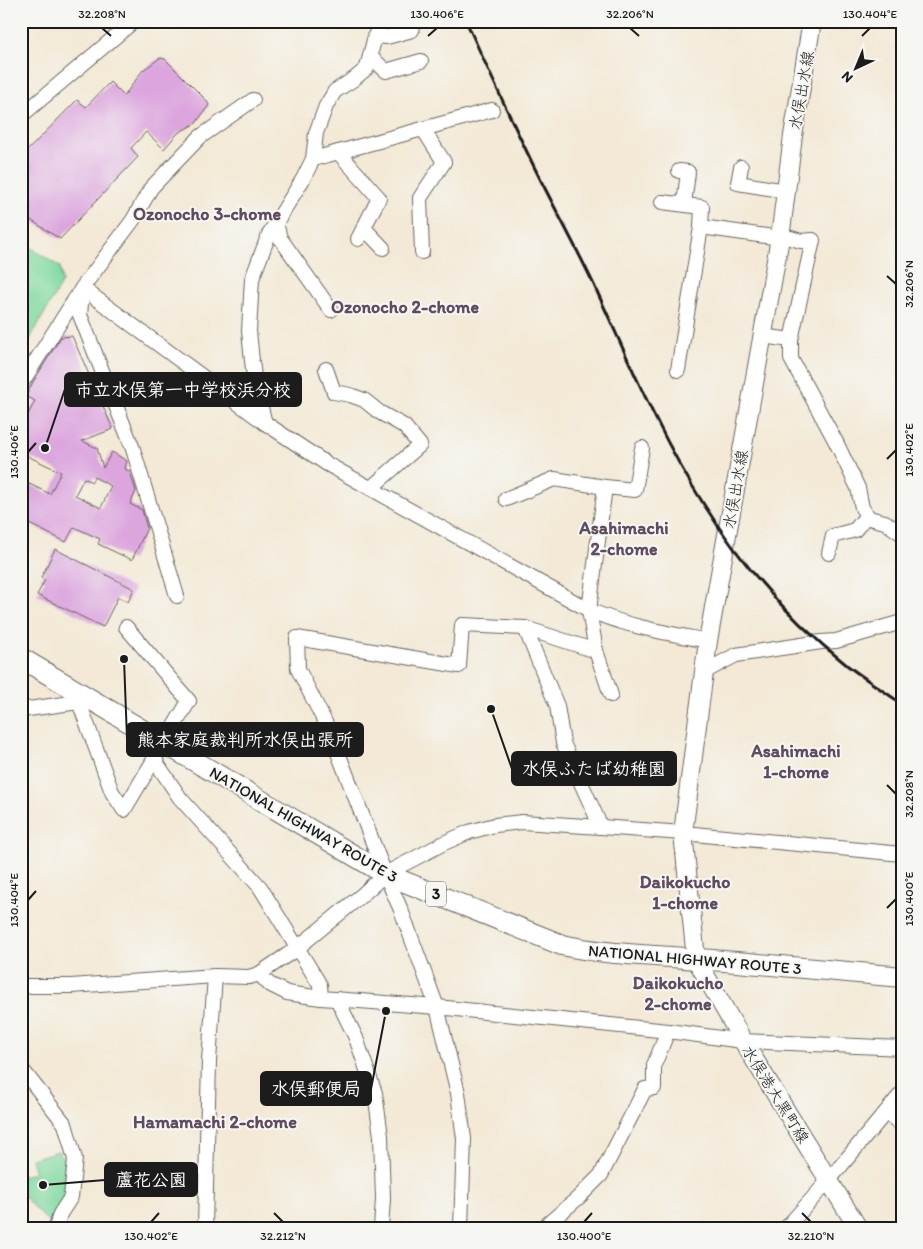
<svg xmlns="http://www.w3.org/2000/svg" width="923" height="1249" font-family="Itim,'Klee One',sans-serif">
	<rect width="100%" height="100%" fill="#f6f6f2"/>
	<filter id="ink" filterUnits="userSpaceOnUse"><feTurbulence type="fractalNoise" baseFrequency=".02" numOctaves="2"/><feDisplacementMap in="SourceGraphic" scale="10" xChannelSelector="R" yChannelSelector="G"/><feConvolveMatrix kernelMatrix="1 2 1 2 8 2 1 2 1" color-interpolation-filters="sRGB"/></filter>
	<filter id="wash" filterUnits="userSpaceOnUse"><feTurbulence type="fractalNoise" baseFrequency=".0096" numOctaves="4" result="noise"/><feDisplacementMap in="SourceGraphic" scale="20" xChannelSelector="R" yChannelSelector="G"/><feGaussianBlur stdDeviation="1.12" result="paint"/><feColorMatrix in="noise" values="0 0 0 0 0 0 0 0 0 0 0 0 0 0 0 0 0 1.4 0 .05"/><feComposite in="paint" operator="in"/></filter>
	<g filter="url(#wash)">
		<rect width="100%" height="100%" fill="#f3e9d6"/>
		<g fill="#7ed89d" stroke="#4d7a5c">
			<path d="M21 241 60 267 62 282 21 355Z"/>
			<path d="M58 1151 68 1164 63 1203 49 1223 21 1194V1176L35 1173 31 1159Z"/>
		</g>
		<g id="blocks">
			<g fill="#dca5de" fill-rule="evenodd">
				<path d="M160 58 165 59 206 100 209 105 196 123 178 133 164 149 146 132 131 148 138 157 60 239 26 217 21 211V157L77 100 86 107 110 82 124 96 143 70Z"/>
				<path d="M72 336 113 429 82 441 97 448 103 468 112 452 127 461 125 469 130 472 136 491 130 504 142 510 147 528 132 560 98 544 100 539 74 527 66 542 21 520V480L50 494 61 472 21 453V428L35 401 26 396 33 382 61 337ZM94 477 111 486 101 508 75 495 84 478 92 482Z"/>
				<path d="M55 549 134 589 128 602 118 597 103 627 37 595 45 580 41 578Z"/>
			</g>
		</g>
	</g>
	<g filter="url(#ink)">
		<use href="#blocks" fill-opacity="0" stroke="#67645d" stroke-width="1"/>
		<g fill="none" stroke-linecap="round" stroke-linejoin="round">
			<defs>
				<g id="minor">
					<path d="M375 36 387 37 412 30"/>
					<path d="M370 56 386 71 421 61"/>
					<path d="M21 116 134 21"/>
					<path d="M338 152 379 198 358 239"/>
					<path d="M313 159 492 110"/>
					<path d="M741 167 738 183 786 191"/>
					<path d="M679 171 688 172 684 204"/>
					<path d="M662 202 702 207 701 227 780 238"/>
					<path d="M276 223 280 238 331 310"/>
					<path d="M364 228 383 248"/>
					<path d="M780 235 801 241 813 240 791 340V359L836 442 858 488 862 508 869 518 885 522 902 534"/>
					<path d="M422 252 420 198 444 162 423 129"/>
					<path d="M82 288 265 423 327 464 589 610C628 627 667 633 708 641"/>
					<path d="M82 292 80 315 133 449 177 596"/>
					<path d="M762 336 791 340"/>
					<path d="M326 369 334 392 350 395 364 400 379 412 404 426 420 445 371 488"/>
					<path d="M678 370 701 227"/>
					<path d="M21 384 82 288 133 220 151 188 200 137 253 100"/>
					<path d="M265 423 255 385 252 361 249 331 252 279 269 234 303 179 313 159 316 133 326 106 335 91 354 79 367 68 375 36 381 21"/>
					<path d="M506 499 554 479 605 487"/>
					<path d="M829 553 833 536 855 530 867 515"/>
					<path d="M525 628 557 706 563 743 601 827"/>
					<path d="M596 651 611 695"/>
					<path d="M704 672 736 655 821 642 836 641 902 622"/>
					<path d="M80 694 79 702 112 792 124 810 189 701 126 627"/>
					<path d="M21 710 79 702"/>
					<path d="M154 759 180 798 260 887 320 985 321 998"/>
					<path d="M259 974 269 984 287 993 321 998 437 1007 668 1031 743 1041 902 1048"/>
					<path d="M21 986H71L215 976 249 977 259 974 296 949 362 895 385 874 444 843 469 832 495 825 522 822 601 827 683 833 902 854"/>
					<path d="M337 999 356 1038 375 1093 381 1136 383 1199 381 1228"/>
					<path d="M21 1068 65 1124 75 1159 71 1197 60 1214 56 1228"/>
					<path d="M886 1112 902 1125"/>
					<path d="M205 1228 209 1061 215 976"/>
					<path d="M461 1228 464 1139 458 1093 437 1007 401 910 385 874 330 732 298 669 297 638 459 666 462 625 525 628 596 651 589 610 605 487 635 490 642 448"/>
					<path d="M543 1228 578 1198 601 1175 645 1089 654 1088V1065L668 1031"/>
					<path d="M786 1228 829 1180 902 1093"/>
				</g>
				<path id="major" d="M812 21 793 136 780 238 708 641 683 833 696 959 743 1041 858 1228"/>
				<path id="highway" d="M21 658 385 874 562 945C607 955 652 955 698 959 766 964 834 971 902 977"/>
			</defs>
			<use href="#minor" stroke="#67645d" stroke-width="16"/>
			<use href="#major" stroke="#67645d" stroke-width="20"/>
			<use href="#highway" stroke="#67645d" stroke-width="22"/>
			<use href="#minor" stroke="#fff" stroke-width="14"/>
			<use href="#major" stroke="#fff" stroke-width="18"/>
			<use href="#highway" stroke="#fff" stroke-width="20"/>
			<path stroke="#1c1c1c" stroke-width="3" d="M466 21C486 65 506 109 527 152 548 197 573 240 594 285 628 358 659 435 703 503 741 564 791 621 848 666 865 679 884 691 902 704"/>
		</g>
	</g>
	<path fill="none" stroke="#1c1c1c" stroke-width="2" d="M102 28 111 36M630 28 639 36M428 36 437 28M862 36 870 28M887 276 896 284M28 452 36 443M887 459 896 450M887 785 896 794M28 900 36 891M887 908 896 899M274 1213 283 1222M802 1213 811 1222M151 1222 159 1213M584 1222 592 1213"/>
	<g text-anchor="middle" stroke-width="4" stroke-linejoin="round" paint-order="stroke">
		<rect fill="#f6f6f2" stroke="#5d5d5c" stroke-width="1" x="426" y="881.5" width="20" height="25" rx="4"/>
		<g font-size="15" font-weight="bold" fill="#1c1c1c">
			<text x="436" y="899">3</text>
		</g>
		<g font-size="16" fill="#1c1c1c" stroke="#f6f6f2">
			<text transform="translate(801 90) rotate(-80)" y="6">水俣出水線</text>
			<text transform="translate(735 489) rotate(-80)" y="6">水俣出水線</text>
			<text transform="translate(304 824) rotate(30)" y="6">NATIONAL HIGHWAY ROUTE 3</text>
			<text transform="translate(695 959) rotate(5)" y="6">NATIONAL HIGHWAY ROUTE 3</text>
			<text transform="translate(776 1094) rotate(58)" y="6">水俣港大黒町線</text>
		</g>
		<g font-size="18" font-weight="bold" fill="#5f4c60" stroke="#f6f6f2">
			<text x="207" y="220">Ozonocho 3-chome</text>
			<text x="405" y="313">Ozonocho 2-chome</text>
			<text x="624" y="534">Asahimachi<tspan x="624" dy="21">2-chome</tspan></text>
			<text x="796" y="757">Asahimachi<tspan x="796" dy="21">1-chome</tspan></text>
			<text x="685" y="888">Daikokucho<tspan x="685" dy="21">1-chome</tspan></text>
			<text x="678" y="989">Daikokucho<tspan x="678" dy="21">2-chome</tspan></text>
			<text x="215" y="1128">Hamamachi 2-chome</text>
		</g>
	</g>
	<path fill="none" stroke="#1c1c1c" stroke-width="2" d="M45 448L65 389M124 659L127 739M491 709L512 769M386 1011L371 1089M43 1185L105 1180"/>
	<g fill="#1c1c1c" stroke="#f6f6f2" stroke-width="2">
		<circle cx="45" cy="448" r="5"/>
		<circle cx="124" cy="659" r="5"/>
		<circle cx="491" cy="709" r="5"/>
		<circle cx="386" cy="1011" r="5"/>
		<circle cx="43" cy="1185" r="5"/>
	</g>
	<g fill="#1c1c1c" stroke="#1c1c1c" stroke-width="2">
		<rect x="65" y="373" width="236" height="33" rx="5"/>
		<rect x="127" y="723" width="236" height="33" rx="5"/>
		<rect x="512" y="752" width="164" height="33" rx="5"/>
		<rect x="261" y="1072" width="110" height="33" rx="5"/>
		<rect x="105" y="1163" width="92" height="33" rx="5"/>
	</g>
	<g font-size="18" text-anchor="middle" font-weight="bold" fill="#fff">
		<text x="183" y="396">市立水俣第一中学校浜分校</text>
		<text x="245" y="746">熊本家庭裁判所水俣出張所</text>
		<text x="594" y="775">水俣ふたば幼稚園</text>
		<text x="316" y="1095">水俣郵便局</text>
		<text x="151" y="1186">蘆花公園</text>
	</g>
	<rect width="923" height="1249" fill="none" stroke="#f6f6f2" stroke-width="55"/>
	<g transform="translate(856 68) rotate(224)" stroke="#f6f6f2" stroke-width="4" paint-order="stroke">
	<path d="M0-4L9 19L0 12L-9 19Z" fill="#1c1c1c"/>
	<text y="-8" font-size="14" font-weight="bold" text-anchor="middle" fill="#1c1c1c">N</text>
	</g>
	<rect x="28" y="28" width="868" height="1194" fill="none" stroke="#1c1c1c" stroke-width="2"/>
	<g font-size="12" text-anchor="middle" fill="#1c1c1c">
		<text x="102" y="18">32.208°N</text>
		<text x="437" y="18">130.406°E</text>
		<text x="630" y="18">32.206°N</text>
		<text x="870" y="18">130.404°E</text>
		<text transform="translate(909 284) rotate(-90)" y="4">32.206°N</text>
		<text transform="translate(909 450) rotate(-90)" y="4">130.402°E</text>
		<text transform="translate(14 452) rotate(-90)" y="4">130.406°E</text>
		<text transform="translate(909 794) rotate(-90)" y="4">32.208°N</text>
		<text transform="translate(909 899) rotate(-90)" y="4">130.400°E</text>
		<text transform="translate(14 900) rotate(-90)" y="4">130.404°E</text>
		<text x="151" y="1240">130.402°E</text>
		<text x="283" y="1240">32.212°N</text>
		<text x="584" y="1240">130.400°E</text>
		<text x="811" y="1240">32.210°N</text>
	</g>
</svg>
